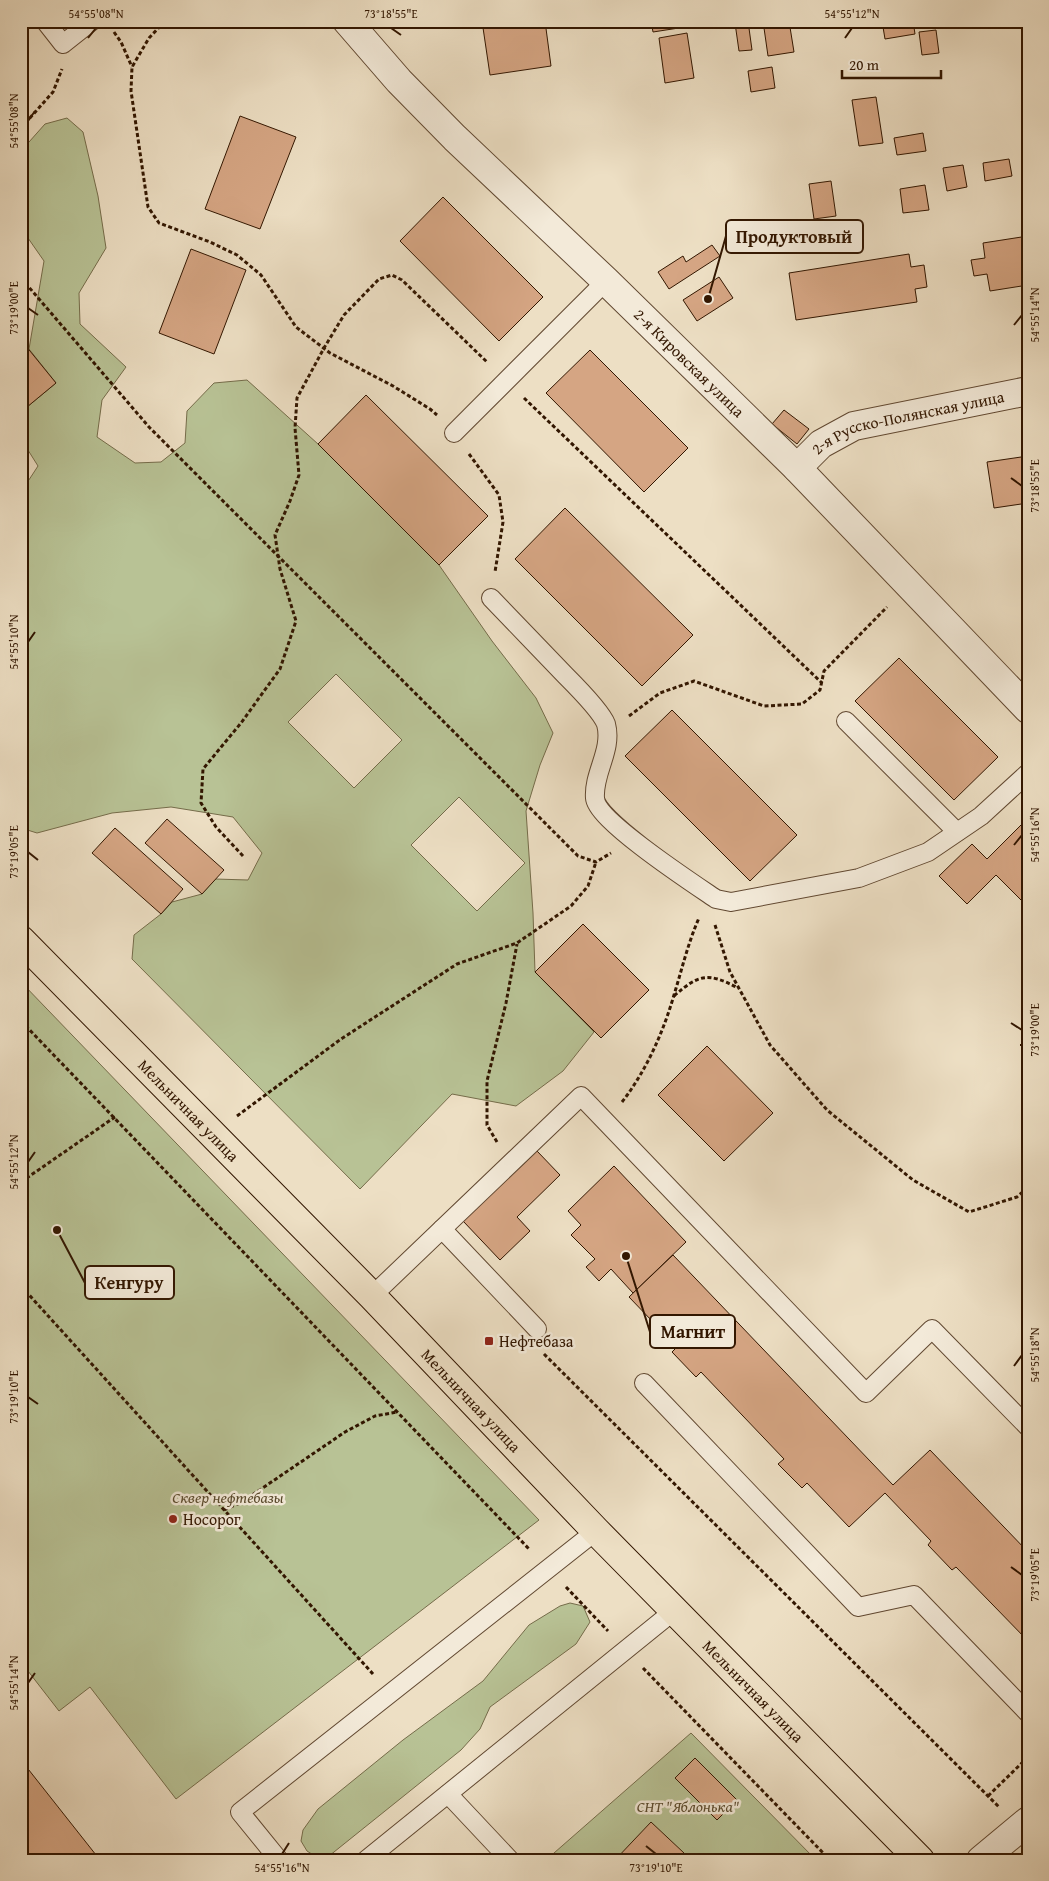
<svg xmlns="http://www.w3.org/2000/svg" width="1049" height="1881" font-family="'Gentium Book Plus',serif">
	<rect width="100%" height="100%" fill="#eddfc4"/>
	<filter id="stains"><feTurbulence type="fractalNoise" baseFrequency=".004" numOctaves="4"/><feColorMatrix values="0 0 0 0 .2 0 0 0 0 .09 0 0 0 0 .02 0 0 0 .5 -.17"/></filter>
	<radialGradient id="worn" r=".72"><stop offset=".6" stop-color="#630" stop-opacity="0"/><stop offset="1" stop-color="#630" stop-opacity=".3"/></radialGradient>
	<g fill="#b8c295" stroke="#756c4a" fill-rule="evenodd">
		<path d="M67 118 83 132 98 196 106 248 79 293 80 324 126 367 102 400 97 437 135 463 161 462 185 443 187 411 214 383 247 380 318 444 439 565 492 641 536 698 553 733 540 765 526 811 533 913 535 972 594 1032 563 1071 516 1106 452 1094 360 1189 132 959 134 935 161 914 172 902 202 894 215 879 248 880 262 853 233 817 171 807 112 813 37 833 21 828V492L38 466 21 439V412L56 383 29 349 44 261 21 228V151L45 124ZM336 674 402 740 354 788 288 722ZM459 797 525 863 477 911 411 845Z"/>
		<path d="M21 982 539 1520 176 1799 90 1687 59 1711 21 1662Z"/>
		<path d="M570 1603 583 1606 590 1622 576 1644 490 1707 480 1729 461 1750 329 1856 318 1858 307 1851 301 1841 303 1830 318 1809 403 1740 483 1681 529 1625 560 1606Z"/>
		<path d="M691 1733 816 1860H546Z"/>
	</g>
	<g fill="#d5a583" stroke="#321600">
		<path d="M482 21H545L551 66 490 75Z"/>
		<path d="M651 21H724L653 32Z"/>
		<path d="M748 21 752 50 739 51 735 23Z"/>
		<path d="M763 21H789L794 52 768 56Z"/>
		<path d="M882 21H913L915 34 885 39Z"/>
		<path d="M936 30 939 53 922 55 919 32Z"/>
		<path d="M687 33 694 78 665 83 659 38Z"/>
		<path d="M772 67 775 88 751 92 748 71Z"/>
		<path d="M876 97 883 143 859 146 852 100Z"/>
		<path d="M240 116 296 137 260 229 205 209Z"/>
		<path d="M923 133 926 151 897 155 894 138Z"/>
		<path d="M1009 159 1012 176 985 181 983 163Z"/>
		<path d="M963 165 967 187 947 191 943 168Z"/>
		<path d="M831 181 836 216 814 219 809 184Z"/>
		<path d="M925 185 929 210 903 213 900 189Z"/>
		<path d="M443 197 543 297 499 341 400 241Z"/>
		<path d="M1028 236V285L990 291 987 274 974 276 971 260 985 258 983 243Z"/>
		<path d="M712 245 720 256 669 289 658 272 683 256 686 262Z"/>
		<path d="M191 249 246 270 214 354 159 333Z"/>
		<path d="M909 254 911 267 924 265 927 287 915 289 917 302 796 320 789 273Z"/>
		<path d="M719 277 733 298 697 321 683 300Z"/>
		<path d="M21 340 56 383 21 412Z"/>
		<path d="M590 350 688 448 644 492 546 393Z"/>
		<path d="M366 395 488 516 439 565 318 444Z"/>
		<path d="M784 410 809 429 797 444 772 424Z"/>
		<path d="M1028 456V503L994 508 987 462Z"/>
		<path d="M565 508 693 635 642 686 515 559Z"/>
		<path d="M899 658 998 757 954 800 855 701Z"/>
		<path d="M672 710 797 835 750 881 625 756Z"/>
		<path d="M1028 818V907L996 875 967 904 939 876 972 844 987 859Z"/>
		<path d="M167 819 224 870 202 894 145 843Z"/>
		<path d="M115 828 183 889 161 914 92 853Z"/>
		<path d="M583 924 649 990 601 1038 535 972Z"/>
		<path d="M1028 1037V1053L1020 1045Z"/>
		<path d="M707 1046 773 1113 724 1161 658 1095Z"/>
		<path d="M537 1151 560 1175 517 1217 530 1231 500 1260 463 1221Z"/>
		<path d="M614 1166 686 1242 633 1293 611 1269 599 1281 586 1267 595 1259 571 1235 581 1225 568 1211Z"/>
		<path d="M673 1255 893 1485 930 1450 1028 1552V1641L956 1567 952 1570 928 1545 931 1541 885 1493 849 1527 807 1483 802 1488 778 1464 784 1459 701 1372 696 1377 672 1352 677 1347 629 1297Z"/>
		<path d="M695 1758 737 1800 717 1820 675 1778Z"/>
		<path d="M21 1760 100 1860H21Z"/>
		<path d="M651 1822 684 1853 678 1860H615Z"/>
	</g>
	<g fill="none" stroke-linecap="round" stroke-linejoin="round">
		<defs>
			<g id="service">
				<path d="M45 21 63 44 92 21"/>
				<path d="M454 433 606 281"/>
				<path d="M491 598C516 624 540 649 565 675 575 685 601 711 606 724 613 750 593 773 595 798 596 820 694 884 716 899L731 902 859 878 928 852 981 816 1028 773"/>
				<path d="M846 721 957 832"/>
				<path d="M442 1229 537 1329"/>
				<path d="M372 1296 581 1096 866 1393 932 1329 1028 1427"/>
				<path d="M644 1383 858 1607 914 1595 1028 1713"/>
				<path d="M448 1794 510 1860"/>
				<path d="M279 1860 240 1812 596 1531"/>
				<path d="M366 1860 675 1610"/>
			</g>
			<g id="minor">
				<path id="s1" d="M347 21 399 81 455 138 606 281 797 468 1028 709"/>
				<path id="s2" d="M797 468 821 444 854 426 1028 391"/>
				<path d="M981 1860 1028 1821"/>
			</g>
			<g id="primary">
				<path id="s3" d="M21 940 372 1296 596 1531 920 1860"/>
			</g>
		</defs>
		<use href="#service" stroke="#614831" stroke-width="20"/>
		<use href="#minor" stroke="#614831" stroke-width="30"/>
		<use href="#primary" stroke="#321600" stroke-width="30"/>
		<g stroke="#321600" stroke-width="3" stroke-dasharray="4 2.5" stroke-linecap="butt">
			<path d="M165 21 149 38 132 67 131 91 148 207 159 223 210 242 237 255 261 275 296 327 330 353 393 386 430 409 437 415"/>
			<path d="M114 32 121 42 132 67"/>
			<path d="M21 128 53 92 62 69"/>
			<path d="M21 278 149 427 578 856 596 862 611 853"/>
			<path d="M524 398 822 683"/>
			<path d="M469 454 499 495 503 522 495 572"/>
			<path d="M629 716 660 693 694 681 764 706 802 704 820 690 824 671 887 607"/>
			<path d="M243 856 216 827 201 803 203 769 241 723 280 669 296 621 280 569 275 535 290 501 299 475 295 428 297 398 324 348 344 315 379 279 392 275 402 280 487 362"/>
			<path d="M715 925 730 972 770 1045 827 1110 913 1180 969 1212 1017 1197 1028 1187"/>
			<path d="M674 996C699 974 708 972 738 988"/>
			<path d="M21 1021 530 1550"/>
			<path d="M622 1102C646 1071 663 1033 674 995 682 969 688 943 699 918"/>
			<path d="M237 1116 341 1039 457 964 517 943 571 906 588 886 596 862"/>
			<path d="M497 1142 487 1125V1081L506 1003 517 944"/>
			<path d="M21 1182 115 1117"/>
			<path d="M21 1286 373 1674"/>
			<path d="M544 1354 999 1807"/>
			<path d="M224 1510 242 1502 345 1432 375 1416 397 1412"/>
			<path d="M566 1587 608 1631"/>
			<path d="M643 1668 830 1860"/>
			<path d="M988 1796 1028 1757"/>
		</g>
		<use href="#service" stroke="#f3ead9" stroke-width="18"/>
		<use href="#minor" stroke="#f3ead9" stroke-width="28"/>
		<use href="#primary" stroke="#eddfc4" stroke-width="28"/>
	</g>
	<path fill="none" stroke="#321600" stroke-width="2" d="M391 28 401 35M88 38 96 28M845 38 852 28M28 121 35 111M28 308 38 315M1014 325 1022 315M1011 478 1022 486M28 642 35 632M1014 845 1022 835M28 852 38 860M1011 1023 1022 1030M28 1162 35 1152M1014 1366 1022 1355M28 1397 38 1404M1011 1567 1022 1575M28 1683 35 1673M646 1846 656 1854M282 1854 289 1843"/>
	<g fill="#8f2418" stroke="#f3ead9" stroke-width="2">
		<rect x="484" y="1336" width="10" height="10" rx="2.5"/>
		<circle cx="173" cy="1519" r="5"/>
	</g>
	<g text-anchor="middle" stroke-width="5" stroke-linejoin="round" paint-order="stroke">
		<g font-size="16" fill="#321600" stroke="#f3ead9">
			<text dy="6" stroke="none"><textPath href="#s1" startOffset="484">2-я Кировская улица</textPath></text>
			<text dy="6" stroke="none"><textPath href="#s2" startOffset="124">2-я Русско-Полянская улица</textPath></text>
			<text dy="6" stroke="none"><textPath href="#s3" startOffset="239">Мельничная улица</textPath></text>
			<text dy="6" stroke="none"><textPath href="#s3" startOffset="644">Мельничная улица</textPath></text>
			<text dy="6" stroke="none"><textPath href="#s3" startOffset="1049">Мельничная улица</textPath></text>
		</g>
		<g font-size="16" fill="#321600" stroke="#f3ead9" text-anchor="start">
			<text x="499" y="1347">Нефтебаза</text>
			<text x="183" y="1525">Носорог</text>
		</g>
		<g font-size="16" font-style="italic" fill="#5a4a2d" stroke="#f3ead9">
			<text x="228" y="1503">Сквер нефтебазы</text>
			<text x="688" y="1812">СНТ "Яблонька"</text>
		</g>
	</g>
	<path fill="none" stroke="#321600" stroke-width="2" d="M708 299L726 236M57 1230L85 1283M626 1256L650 1332"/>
	<g fill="#321600" stroke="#f3ead9" stroke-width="2">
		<circle cx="708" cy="299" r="5"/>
		<circle cx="57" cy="1230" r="5"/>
		<circle cx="626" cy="1256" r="5"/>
	</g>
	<g fill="#f3ead9" stroke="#321600" stroke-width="2">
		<rect x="726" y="220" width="137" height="33" rx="5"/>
		<rect x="85" y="1266" width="89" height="33" rx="5"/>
		<rect x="650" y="1315" width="85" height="33" rx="5"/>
	</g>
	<g font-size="18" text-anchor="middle" font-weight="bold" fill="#321600">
		<text x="794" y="243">Продуктовый</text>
		<text x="129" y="1289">Кенгуру</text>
		<text x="693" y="1338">Магнит</text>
	</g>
	<rect width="1049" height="1881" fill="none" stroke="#eddfc4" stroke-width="55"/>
	<path d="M842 70v8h99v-8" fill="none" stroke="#321600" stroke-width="2.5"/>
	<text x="849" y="70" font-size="15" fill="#321600" stroke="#f3ead9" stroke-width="4" paint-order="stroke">20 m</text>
	<rect x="28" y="28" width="994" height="1826" fill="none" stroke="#321600" stroke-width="2"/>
	<g font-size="12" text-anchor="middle" fill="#321600">
		<text x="96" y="18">54°55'08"N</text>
		<text x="391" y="18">73°18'55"E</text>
		<text x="852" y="18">54°55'12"N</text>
		<text transform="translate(14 121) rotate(-90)" y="4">54°55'08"N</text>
		<text transform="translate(14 308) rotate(-90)" y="4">73°19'00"E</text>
		<text transform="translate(1035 315) rotate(-90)" y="4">54°55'14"N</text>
		<text transform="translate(1035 486) rotate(-90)" y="4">73°18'55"E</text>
		<text transform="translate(14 642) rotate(-90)" y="4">54°55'10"N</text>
		<text transform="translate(1035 835) rotate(-90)" y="4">54°55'16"N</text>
		<text transform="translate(14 852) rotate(-90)" y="4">73°19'05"E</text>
		<text transform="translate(1035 1030) rotate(-90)" y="4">73°19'00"E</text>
		<text transform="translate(14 1162) rotate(-90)" y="4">54°55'12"N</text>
		<text transform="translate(1035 1355) rotate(-90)" y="4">54°55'18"N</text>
		<text transform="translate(14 1397) rotate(-90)" y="4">73°19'10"E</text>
		<text transform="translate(1035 1575) rotate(-90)" y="4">73°19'05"E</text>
		<text transform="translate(14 1683) rotate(-90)" y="4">54°55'14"N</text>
		<text x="282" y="1872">54°55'16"N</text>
		<text x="656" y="1872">73°19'10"E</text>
	</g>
	<rect width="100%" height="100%" filter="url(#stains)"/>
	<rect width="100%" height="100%" fill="url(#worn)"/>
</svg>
